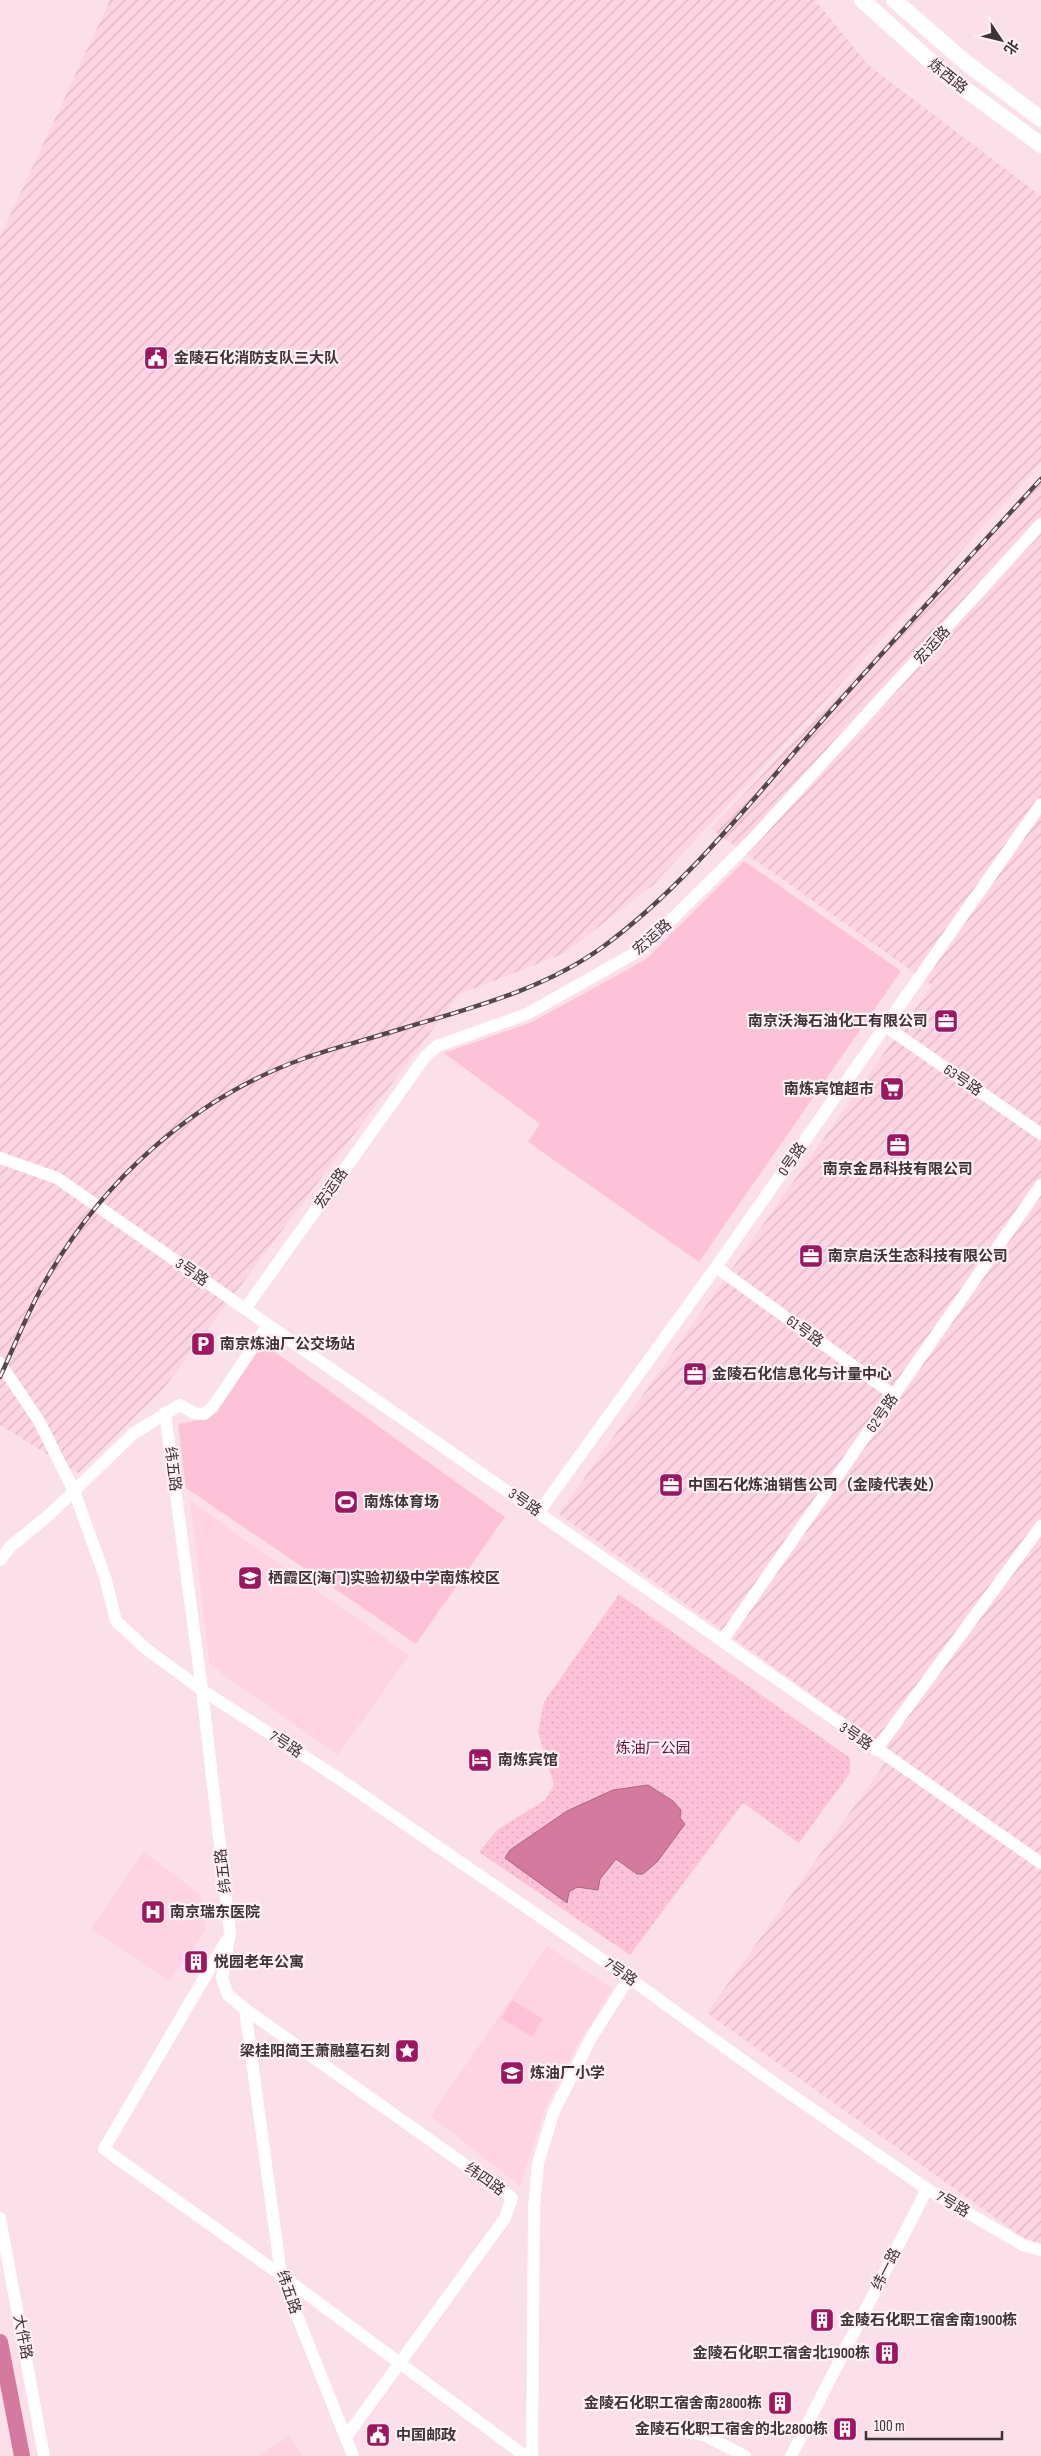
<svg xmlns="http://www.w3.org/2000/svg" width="1041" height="2456" font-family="'Sofia Sans Condensed','Noto Sans SC',sans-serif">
	<defs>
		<pattern id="industrial-furrows" width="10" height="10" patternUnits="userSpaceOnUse" patternTransform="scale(1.25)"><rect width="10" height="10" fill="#fed3e2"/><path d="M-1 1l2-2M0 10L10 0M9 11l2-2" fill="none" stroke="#dbb6c3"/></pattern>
		<pattern id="park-dots" width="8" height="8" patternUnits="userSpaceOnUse" patternTransform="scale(1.25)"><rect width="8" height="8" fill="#fec2d8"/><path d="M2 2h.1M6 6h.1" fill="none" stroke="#dba7ba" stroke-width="1.8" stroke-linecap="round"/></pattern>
	</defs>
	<rect width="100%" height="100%" fill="#fbdfe9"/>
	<g fill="#fed3e2">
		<path d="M190 1501 409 1655 338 1755 210 1665Z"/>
		<path d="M144 1852 201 1895 206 1930 169 1981 91 1928Z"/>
		<path d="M547 1946 612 1989 582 2037 545 2109 520 2186 431 2116Z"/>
		<path d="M289 2435 302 2456H257Z"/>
	</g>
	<g fill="url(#industrial-furrows)">
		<path d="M110 0H815L868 65 1041 196V462L877 645 653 885 563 954 459 994 164 1388 78 1473 0 1425V237Z"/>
		<path d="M1041 479V2250L707 2013 893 1752 559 1514 932 985 711 829Z"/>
	</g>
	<g fill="#fec2d8">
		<path d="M744 861 901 971 699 1262 528 1142 540 1124 444 1053 532 1022 645 960Z"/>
		<path d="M272 1350 505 1517 416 1644 186 1488 178 1424 210 1418 254 1352Z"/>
		<path d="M512 2000 543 2019 532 2037 501 2018Z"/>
	</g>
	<path fill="url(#park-dots)" d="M619 1594 850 1758V1773L799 1843 743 1803 630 1955 479 1852 497 1830 545 1800 554 1785 538 1732 544 1702Z"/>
	<path fill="#d37a9e" stroke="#a7657f" d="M648 1785 673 1801 681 1810 680 1818 685 1824 657 1862 643 1874H637L616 1859 600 1879 598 1890 577 1887 569 1892 567 1903 505 1858 510 1850 567 1811 613 1790Z"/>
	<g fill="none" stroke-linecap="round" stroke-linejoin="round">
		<path stroke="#d37a9e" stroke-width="16" d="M0 2342 22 2456"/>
		<g stroke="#fff" stroke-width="12">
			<path d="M885 1026 1041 1134"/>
			<path d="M0 1158 57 1178 1041 1863"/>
			<path d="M716 1267 894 1395"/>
			<path d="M245 1309 425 1057 437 1046 527 1014 642 949 751 841 1041 524"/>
			<path d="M0 1363 39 1421 74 1491 105 1577 116 1621 145 1648 202 1690 338 1778 629 1978 766 2077 927 2189 1023 2245 1041 2250"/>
			<path d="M165 1413 202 1690 230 1933 222 1978 228 1995 245 2009 281 2275 353 2456"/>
			<path d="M539 1512 716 1267 1041 804"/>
			<path d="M0 1560 11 1546 49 1515 134 1433 180 1405 194 1413 204 1414 212 1408 268 1325"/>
			<path d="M722 1641 1041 1185"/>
			<path d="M876 1750 1041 1526"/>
			<path d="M226 1941 104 2149 281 2275 525 2456"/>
			<path d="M245 2009 512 2198 505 2218 346 2437"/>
			<path d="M0 2218 44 2456"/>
			<path d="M674 2429 704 2435 745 2456"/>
			<path d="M532 2456 534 2208 538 2163 554 2111 591 2038 629 1978"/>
			<path d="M791 2456 927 2189"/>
		</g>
		<g stroke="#fff" stroke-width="16">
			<path d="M862 0 946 75 1041 145"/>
			<path d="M894 0 965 62 1041 119"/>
		</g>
		<defs>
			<path id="rail" d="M0 1377C14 1347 26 1316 42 1287 100 1182 192 1098 305 1058 336 1047 369 1039 401 1029 470 1008 544 990 604 946 684 887 746 807 812 732 887 647 964 563 1041 479"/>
		</defs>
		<use href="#rail" stroke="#56474d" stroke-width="4.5"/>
		<use href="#rail" stroke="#fff1f6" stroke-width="2.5" stroke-dasharray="8" stroke-linecap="butt"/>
	</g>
	<defs>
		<symbol id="civic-square" viewBox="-11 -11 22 22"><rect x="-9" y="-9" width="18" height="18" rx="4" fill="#a01560" stroke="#fff1f6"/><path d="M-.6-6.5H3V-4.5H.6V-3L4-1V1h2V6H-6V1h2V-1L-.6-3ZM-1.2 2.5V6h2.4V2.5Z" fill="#fff"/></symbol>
		<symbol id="office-square" viewBox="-11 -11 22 22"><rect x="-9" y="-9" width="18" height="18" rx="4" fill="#a01560" stroke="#fff1f6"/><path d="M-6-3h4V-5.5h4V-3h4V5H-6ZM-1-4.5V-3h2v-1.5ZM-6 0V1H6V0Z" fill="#fff"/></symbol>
		<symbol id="supermarket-square" viewBox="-11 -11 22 22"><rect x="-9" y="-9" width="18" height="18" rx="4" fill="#a01560" stroke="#fff1f6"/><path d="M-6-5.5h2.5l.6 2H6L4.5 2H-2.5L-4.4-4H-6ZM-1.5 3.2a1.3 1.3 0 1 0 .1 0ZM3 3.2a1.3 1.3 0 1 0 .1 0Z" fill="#fff"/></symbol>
		<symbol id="parking-square" viewBox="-11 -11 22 22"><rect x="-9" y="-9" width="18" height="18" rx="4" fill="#a01560" stroke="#fff1f6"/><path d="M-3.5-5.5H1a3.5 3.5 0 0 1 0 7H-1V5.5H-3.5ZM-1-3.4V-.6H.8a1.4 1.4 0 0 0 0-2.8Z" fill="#fff"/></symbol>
		<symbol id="stadium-square" viewBox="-11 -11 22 22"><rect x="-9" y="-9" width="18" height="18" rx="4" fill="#a01560" stroke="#fff1f6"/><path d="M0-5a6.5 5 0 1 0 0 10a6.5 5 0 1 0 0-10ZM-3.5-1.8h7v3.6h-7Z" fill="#fff"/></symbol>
		<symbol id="school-square" viewBox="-11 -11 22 22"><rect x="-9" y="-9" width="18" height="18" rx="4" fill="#a01560" stroke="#fff1f6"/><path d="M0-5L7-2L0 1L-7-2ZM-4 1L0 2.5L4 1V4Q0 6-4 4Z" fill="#fff"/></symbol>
		<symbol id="hotel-square" viewBox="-11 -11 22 22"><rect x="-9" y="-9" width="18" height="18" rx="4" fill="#a01560" stroke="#fff1f6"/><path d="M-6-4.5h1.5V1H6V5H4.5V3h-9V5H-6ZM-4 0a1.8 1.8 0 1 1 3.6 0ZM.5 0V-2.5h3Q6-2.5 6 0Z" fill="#fff"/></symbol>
		<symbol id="hospital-square" viewBox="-11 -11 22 22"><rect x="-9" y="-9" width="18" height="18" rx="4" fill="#a01560" stroke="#fff1f6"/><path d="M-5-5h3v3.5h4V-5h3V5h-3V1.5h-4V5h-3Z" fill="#fff"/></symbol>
		<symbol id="building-square" viewBox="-11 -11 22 22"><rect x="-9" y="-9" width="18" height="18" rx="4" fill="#a01560" stroke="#fff1f6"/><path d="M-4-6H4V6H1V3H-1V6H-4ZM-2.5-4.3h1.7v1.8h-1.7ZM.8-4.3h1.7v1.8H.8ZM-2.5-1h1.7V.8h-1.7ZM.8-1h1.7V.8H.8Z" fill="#fff"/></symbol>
		<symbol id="sight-square" viewBox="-11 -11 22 22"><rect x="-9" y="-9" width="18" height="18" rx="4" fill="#a01560" stroke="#fff1f6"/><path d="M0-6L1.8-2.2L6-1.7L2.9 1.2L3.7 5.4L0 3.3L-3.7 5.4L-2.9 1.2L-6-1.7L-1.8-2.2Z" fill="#fff"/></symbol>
	</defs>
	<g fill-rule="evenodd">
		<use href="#civic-square" x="142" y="344" width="28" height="28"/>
		<use href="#office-square" x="932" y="1007" width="28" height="28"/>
		<use href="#supermarket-square" x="878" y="1075" width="28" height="28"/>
		<use href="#office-square" x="884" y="1131" width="28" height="28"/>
		<use href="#office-square" x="797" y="1242" width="28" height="28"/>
		<use href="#parking-square" x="189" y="1330" width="28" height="28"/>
		<use href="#office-square" x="681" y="1360" width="28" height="28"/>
		<use href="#office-square" x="657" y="1471" width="28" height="28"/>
		<use href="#stadium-square" x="332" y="1488" width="28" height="28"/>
		<use href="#school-square" x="236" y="1564" width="28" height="28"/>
		<use href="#hotel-square" x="466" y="1746" width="28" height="28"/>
		<use href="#hospital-square" x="139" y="1898" width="28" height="28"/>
		<use href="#building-square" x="182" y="1948" width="28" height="28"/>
		<use href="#sight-square" x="393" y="2037" width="28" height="28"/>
		<use href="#school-square" x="498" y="2059" width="28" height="28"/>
		<use href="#building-square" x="808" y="2306" width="28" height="28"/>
		<use href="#building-square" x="873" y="2339" width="28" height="28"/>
		<use href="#building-square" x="766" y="2389" width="28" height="28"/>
		<use href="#building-square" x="831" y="2415" width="28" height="28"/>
		<use href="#civic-square" x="364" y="2421" width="28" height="28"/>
	</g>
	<g text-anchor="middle" stroke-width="4.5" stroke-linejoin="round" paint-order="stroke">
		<g font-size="15" fill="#403338" stroke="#fff1f6">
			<text transform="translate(948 76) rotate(39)" y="5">炼西路</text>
			<text transform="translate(932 645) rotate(-48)" y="5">宏运路</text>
			<text transform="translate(652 937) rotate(-41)" y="5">宏运路</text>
			<text transform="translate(963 1080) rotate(35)" y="5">63号路</text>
			<text transform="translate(792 1159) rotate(-55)" y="5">0号路</text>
			<text transform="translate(331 1188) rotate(-55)" y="5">宏运路</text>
			<text transform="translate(192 1272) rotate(35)" y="5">3号路</text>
			<text transform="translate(805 1331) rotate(36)" y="5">61号路</text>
			<text transform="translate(882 1413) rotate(-55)" y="5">62号路</text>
			<text transform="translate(173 1469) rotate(83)" y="5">纬五路</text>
			<text transform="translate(525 1502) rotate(35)" y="5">3号路</text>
			<text transform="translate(856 1736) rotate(35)" y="5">3号路</text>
			<text transform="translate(286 1744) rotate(33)" y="5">7号路</text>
			<text transform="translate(223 1871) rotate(-97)" y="5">纬五路</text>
			<text transform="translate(621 1972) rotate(35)" y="5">7号路</text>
			<text transform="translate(485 2179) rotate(35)" y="5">纬四路</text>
			<text transform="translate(953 2204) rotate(31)" y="5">7号路</text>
			<text transform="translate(886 2269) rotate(-63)" y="5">纬一路</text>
			<text transform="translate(289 2292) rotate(71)" y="5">纬五路</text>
			<text transform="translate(23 2337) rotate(79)" y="5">大件路</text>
		</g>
		<g font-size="15" font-weight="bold" fill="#403338" stroke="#fff1f6" text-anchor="start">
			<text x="174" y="363">金陵石化消防支队三大队</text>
			<text x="928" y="1026" text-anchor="end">南京沃海石油化工有限公司</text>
			<text x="874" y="1094" text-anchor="end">南炼宾馆超市</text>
			<text x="898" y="1174" text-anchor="middle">南京金昂科技有限公司</text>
			<text x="828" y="1261">南京启沃生态科技有限公司</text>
			<text x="220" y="1349">南京炼油厂公交场站</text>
			<text x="712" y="1379">金陵石化信息化与计量中心</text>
			<text x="688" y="1490">中国石化炼油销售公司（金陵代表处）</text>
			<text x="364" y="1507">南炼体育场</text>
			<text x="268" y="1583">栖霞区(海门)实验初级中学南炼校区</text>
			<text x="498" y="1765">南炼宾馆</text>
			<text x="170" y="1917">南京瑞东医院</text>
			<text x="214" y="1967">悦园老年公寓</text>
			<text x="390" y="2056" text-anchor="end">梁桂阳简王萧融墓石刻</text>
			<text x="530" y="2078">炼油厂小学</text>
			<text x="840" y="2325">金陵石化职工宿舍南1900栋</text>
			<text x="870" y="2358" text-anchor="end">金陵石化职工宿舍北1900栋</text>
			<text x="762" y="2408" text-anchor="end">金陵石化职工宿舍南2800栋</text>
			<text x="828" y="2434" text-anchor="end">金陵石化职工宿舍的北2800栋</text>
			<text x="396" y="2440">中国邮政</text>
		</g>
		<g font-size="15" fill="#62123b" stroke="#fff1f6">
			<text x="653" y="1753">炼油厂公园</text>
		</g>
	</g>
	<g transform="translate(1001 40) rotate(125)" stroke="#fff1f6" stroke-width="4" paint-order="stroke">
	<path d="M0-4L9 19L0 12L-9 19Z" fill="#403338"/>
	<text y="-8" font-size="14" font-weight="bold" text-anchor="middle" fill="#403338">北</text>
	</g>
	<path d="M866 2431v8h136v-8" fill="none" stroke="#403338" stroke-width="2.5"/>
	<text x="874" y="2431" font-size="15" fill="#403338" stroke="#fff1f6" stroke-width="4" paint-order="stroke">100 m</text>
</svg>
